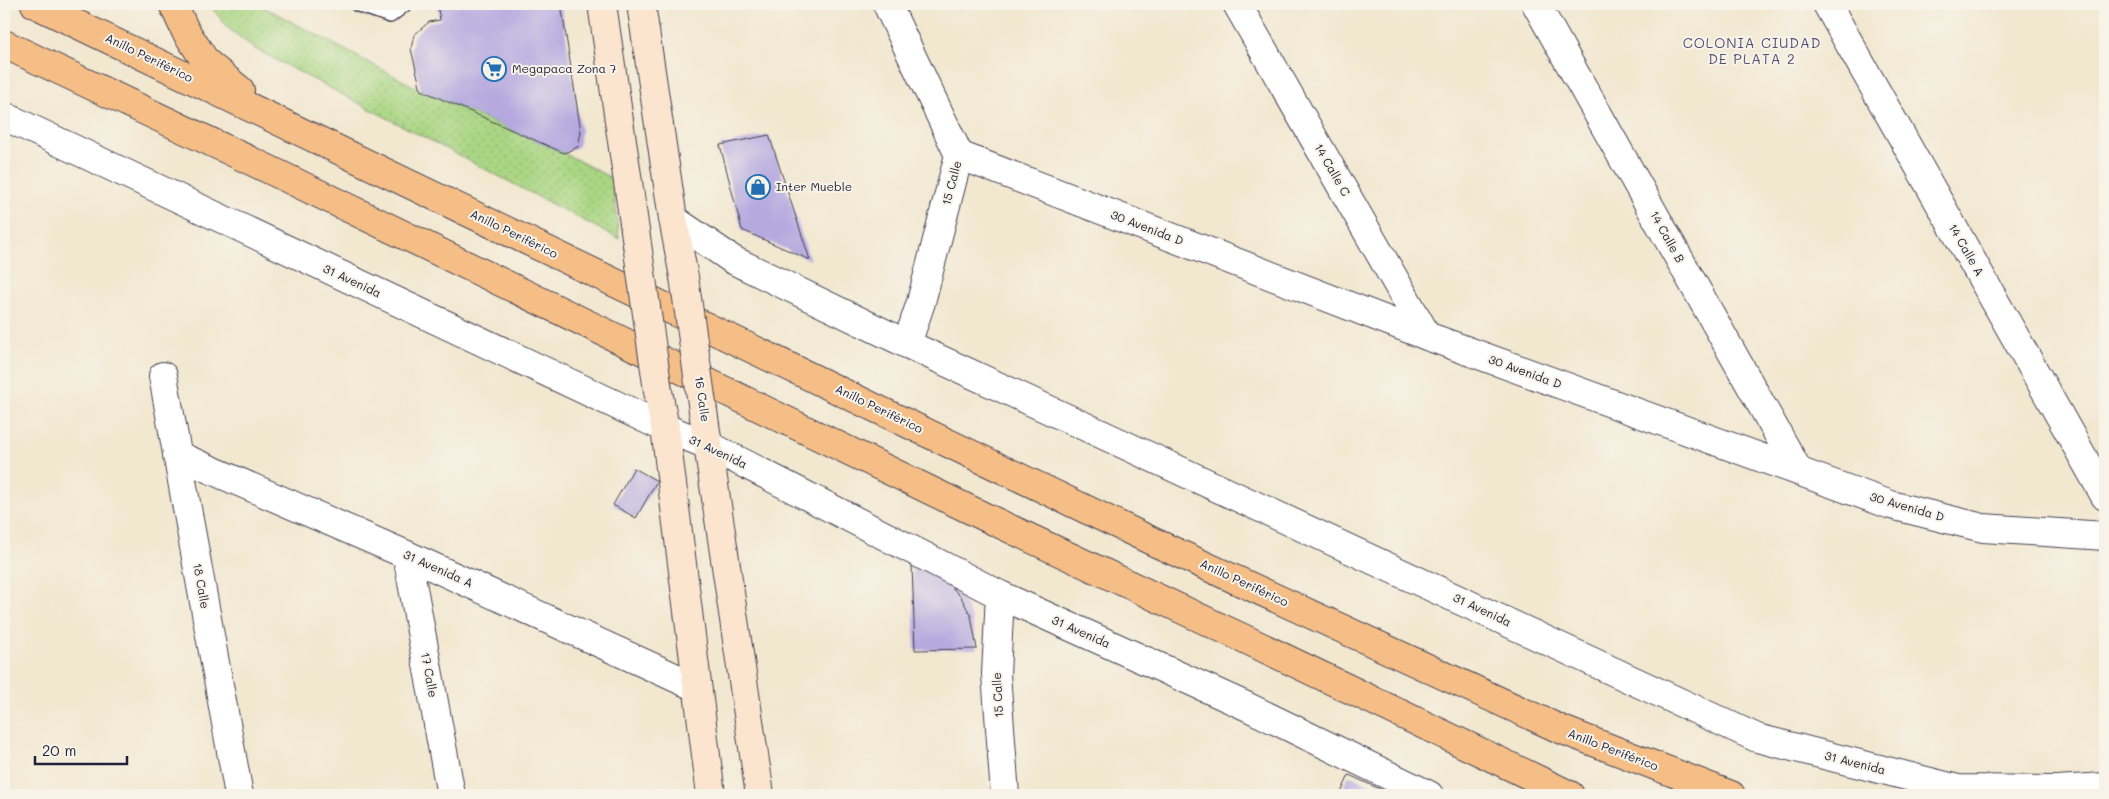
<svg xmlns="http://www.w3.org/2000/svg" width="2109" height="799" font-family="Mali,sans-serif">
	<defs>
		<pattern id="grass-dots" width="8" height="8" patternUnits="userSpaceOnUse" patternTransform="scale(1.25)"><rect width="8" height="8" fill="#aad683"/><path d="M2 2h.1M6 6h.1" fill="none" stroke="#92b772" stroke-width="1.8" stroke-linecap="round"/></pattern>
	</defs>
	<rect width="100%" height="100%" fill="#f7f3e8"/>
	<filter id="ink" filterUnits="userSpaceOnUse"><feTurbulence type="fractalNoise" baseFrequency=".02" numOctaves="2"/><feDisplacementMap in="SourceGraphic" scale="10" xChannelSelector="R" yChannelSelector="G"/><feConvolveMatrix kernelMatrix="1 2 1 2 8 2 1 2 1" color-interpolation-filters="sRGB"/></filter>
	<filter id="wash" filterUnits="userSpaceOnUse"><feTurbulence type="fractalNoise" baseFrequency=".0096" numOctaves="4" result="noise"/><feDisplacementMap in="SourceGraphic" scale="20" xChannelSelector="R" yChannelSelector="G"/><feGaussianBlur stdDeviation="1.12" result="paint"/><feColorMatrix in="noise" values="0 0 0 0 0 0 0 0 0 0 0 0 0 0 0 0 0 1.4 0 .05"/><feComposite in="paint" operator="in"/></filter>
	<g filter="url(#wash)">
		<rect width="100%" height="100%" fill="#f2e7cf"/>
		<path fill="url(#grass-dots)" stroke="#667c5f" d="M209 4H258L421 90 564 153 613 179 619 239 255 49 227 27Z"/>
		<g id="blocks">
			<g fill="#b5a9df">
				<path d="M437 4H561L581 132 578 147 564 153 421 90 411 49 414 35 429 22 440 20Z"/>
				<path d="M769 135 810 260 742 230 720 145Z"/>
				<path d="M634 468 657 481 636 518 613 505Z"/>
				<path d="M912 565 947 582 961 597 971 616 977 649 915 650Z"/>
				<path d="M1349 775 1382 790 1380 795H1340Z"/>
			</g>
		</g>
	</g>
	<g filter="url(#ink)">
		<use href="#blocks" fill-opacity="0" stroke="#414051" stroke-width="1"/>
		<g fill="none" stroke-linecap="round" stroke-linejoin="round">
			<defs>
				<path id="service" d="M358 4 390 15 404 4"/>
				<g id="minor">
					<path d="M887 4 959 155 921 302 907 344"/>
					<path d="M1237 4 1427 336"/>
					<path d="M1536 4 1798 470"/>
					<path d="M1827 4 2105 496"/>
					<path d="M959 155 1427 336 1891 505 1983 528 2105 536"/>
					<path d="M163 376 239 795"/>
					<path d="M177 455 407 555 696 687"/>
					<path d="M407 555 451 795"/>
					<path d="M1000 595 996 674 1005 795"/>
				</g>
				<g id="tertiary">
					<path d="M4 116 665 428 708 445 1000 595 1246 706 1429 795"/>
					<path d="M673 219 733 260 907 344 1757 738 1958 789 2057 790 2105 787"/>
				</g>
				<g id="secondary">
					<path d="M602 4 637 244"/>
					<path d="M641 4 673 219 684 277"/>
					<path d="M658 391 665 428 711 795"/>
					<path d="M703 411 760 795"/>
				</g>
				<g id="trunk">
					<path d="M35 4 1156 543 1560 729 1731 795"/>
					<path d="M173 4 185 30 206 62 240 90"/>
					<path d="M4 44 268 169 983 516 1247 640 1570 795"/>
				</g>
			</defs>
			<use href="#service" stroke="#414051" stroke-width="18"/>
			<use href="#minor" stroke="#414051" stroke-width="30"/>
			<use href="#tertiary" stroke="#414051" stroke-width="30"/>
			<use href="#secondary" stroke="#414051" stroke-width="30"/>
			<use href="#trunk" stroke="#414051" stroke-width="30"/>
			<use href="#service" stroke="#fff" stroke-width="15"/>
			<use href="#minor" stroke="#fff" stroke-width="28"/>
			<use href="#tertiary" stroke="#fff" stroke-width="28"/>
			<use href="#secondary" stroke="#fbe5cf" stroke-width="28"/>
			<use href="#trunk" stroke="#f6be87" stroke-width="28"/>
			<defs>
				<g id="secondary-bridge">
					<path d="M637 244 658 391"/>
					<path d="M684 277 703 411"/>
				</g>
			</defs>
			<use href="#secondary-bridge" stroke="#414051" stroke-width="30" stroke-linecap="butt"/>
			<use href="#secondary-bridge" stroke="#fbe5cf" stroke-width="28"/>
		</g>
	</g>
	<defs>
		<symbol id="supermarket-ring" viewBox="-11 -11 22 22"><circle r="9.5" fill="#f7f3e8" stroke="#1f6fb2" stroke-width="1.5"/><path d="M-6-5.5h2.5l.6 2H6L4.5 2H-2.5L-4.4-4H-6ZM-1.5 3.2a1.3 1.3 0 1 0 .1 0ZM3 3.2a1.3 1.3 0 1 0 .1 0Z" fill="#1f6fb2"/></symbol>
		<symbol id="shop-ring" viewBox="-11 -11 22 22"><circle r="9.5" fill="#f7f3e8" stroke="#1f6fb2" stroke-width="1.5"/><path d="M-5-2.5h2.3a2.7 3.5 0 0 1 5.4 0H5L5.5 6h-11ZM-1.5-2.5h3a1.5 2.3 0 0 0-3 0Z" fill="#1f6fb2"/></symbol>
	</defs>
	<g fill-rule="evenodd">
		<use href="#supermarket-ring" x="480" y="55" width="28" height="28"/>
		<use href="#shop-ring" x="744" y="173" width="28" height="28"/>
	</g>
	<g text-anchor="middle" stroke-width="4" stroke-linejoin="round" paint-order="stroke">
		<g font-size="12" fill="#22223b" stroke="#f7f3e8">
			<text transform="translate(149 58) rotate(26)" y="4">Anillo Periférico</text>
			<text transform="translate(1332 170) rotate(60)" y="4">14 Calle C</text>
			<text transform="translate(952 183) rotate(-75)" y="4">15 Calle</text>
			<text transform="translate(1147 228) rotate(21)" y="4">30 Avenida D</text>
			<text transform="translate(514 234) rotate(26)" y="4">Anillo Periférico</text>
			<text transform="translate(1667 237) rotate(61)" y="4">14 Calle B</text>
			<text transform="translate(1966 250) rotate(60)" y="4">14 Calle A</text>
			<text transform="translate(352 281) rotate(25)" y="4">31 Avenida</text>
			<text transform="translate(1525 372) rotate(20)" y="4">30 Avenida D</text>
			<text transform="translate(702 399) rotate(82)" y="4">16 Calle</text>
			<text transform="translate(879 409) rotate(26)" y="4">Anillo Periférico</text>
			<text transform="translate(718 452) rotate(25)" y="4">31 Avenida</text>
			<text transform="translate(1907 507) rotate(16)" y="4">30 Avenida D</text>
			<text transform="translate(438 569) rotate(24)" y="4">31 Avenida A</text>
			<text transform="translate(1244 583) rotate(25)" y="4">Anillo Periférico</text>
			<text transform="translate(201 586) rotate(80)" y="4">18 Calle</text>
			<text transform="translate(1482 610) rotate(25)" y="4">31 Avenida</text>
			<text transform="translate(1081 632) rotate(24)" y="4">31 Avenida</text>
			<text transform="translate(429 675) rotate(80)" y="4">17 Calle</text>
			<text transform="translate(998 695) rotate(-93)" y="4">15 Calle</text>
			<text transform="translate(1613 750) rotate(21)" y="4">Anillo Periférico</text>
			<text transform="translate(1855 763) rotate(14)" y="4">31 Avenida</text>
		</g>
		<g font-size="12" fill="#22223b" stroke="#f7f3e8" text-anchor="start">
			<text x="512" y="73">Megapaca Zona 7</text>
			<text x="776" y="191">Inter Mueble</text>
		</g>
		<g font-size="14" letter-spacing="1" fill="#555174" stroke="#f7f3e8">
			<text x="1752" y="48">COLONIA CIUDAD<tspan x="1752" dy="16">DE PLATA 2</tspan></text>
		</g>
	</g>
	<rect width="2109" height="799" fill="none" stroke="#f7f3e8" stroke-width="20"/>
	<path d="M35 756v8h92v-8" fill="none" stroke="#22223b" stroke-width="2.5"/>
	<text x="42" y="756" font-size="15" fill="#22223b" stroke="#f7f3e8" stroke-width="4" paint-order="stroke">20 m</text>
</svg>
